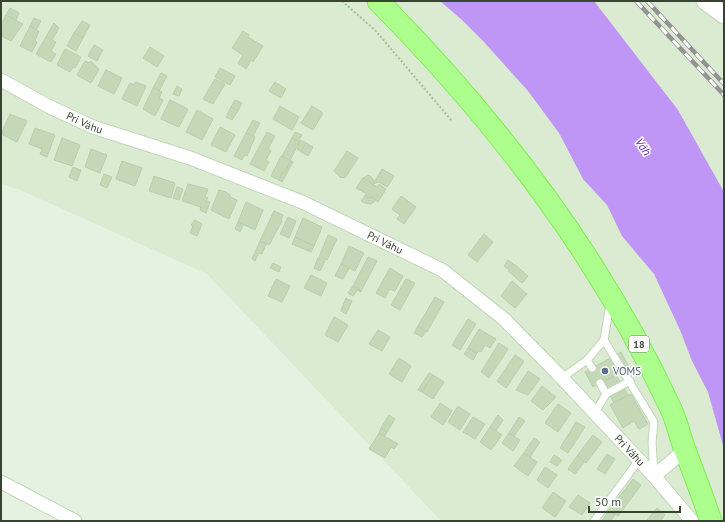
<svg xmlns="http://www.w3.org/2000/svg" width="725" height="522" font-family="'PT Sans',sans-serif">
	<rect width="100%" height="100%" fill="#e6f2e1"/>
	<path fill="#daebd2" d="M1 1H724V521H441L207 274 20 190 1 184Z"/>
	<path fill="#bf96f6" d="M440 1H594L678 110 724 192V449L708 392 692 361 680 330 654 274 622 236 607 205 583 179 559 133 528 91 483 41 462 20Z"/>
	<g fill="#c4d8b8" stroke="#b7d0a8">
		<path d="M10 8 19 13 16 20 6 15Z"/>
		<path d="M6 15 23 24 11 41 1 36V25Z"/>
		<path d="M34 18 41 21 36 30 30 26Z"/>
		<path d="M82 21 90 25 83 38 74 33Z"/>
		<path d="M54 23 59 28 52 40 46 37Z"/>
		<path d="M30 26 39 31 35 41 37 42 32 52 20 46Z"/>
		<path d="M243 31 249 35 248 37 263 46 253 62 251 60 246 69 238 63 243 55 232 48Z"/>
		<path d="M74 33 83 38 76 51 67 46Z"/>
		<path d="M46 37 56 42 51 51 56 54 51 62 36 54Z"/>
		<path d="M94 45 103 50 97 61 88 56Z"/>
		<path d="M150 47 164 56 157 67 143 58Z"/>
		<path d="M65 49 81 57 75 68 73 67 70 72 57 65Z"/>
		<path d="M85 61 90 63 91 61 99 69 91 83 77 75Z"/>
		<path d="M220 68 235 76 230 85 215 77Z"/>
		<path d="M106 70 122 78 114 94 98 86Z"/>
		<path d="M161 73 167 76 159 91 153 88Z"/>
		<path d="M215 79 225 84 213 104 203 99Z"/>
		<path d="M136 82 146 86 137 106 122 99 130 83 134 85Z"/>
		<path d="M275 82 286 89 281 98 269 91Z"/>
		<path d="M177 86 182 89 179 96 173 94Z"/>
		<path d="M153 88 162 92 159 98 163 100 155 116 143 109Z"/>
		<path d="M170 100 188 109 179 127 161 119Z"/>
		<path d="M235 100 242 103 238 111 231 107Z"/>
		<path d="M280 106 299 117 292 130 273 119Z"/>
		<path d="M312 106 323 113 313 130 301 123Z"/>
		<path d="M231 107 238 111 232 120 226 117Z"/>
		<path d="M197 110 213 119 202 140 186 132Z"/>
		<path d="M10 114 27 121 17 142 1 134Z"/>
		<path d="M253 120 260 123 253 136 246 133Z"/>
		<path d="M220 127 235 135 226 152 211 145Z"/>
		<path d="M35 128 55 135 47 157 40 154 42 149 29 144Z"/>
		<path d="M267 132 275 136 268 149 271 151 266 160 269 162 264 171 250 164Z"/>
		<path d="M295 132 302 135 298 141 292 138Z"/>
		<path d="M246 133 255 137 247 156 245 155 242 160 234 156Z"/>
		<path d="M62 138 80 145 72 166 54 160Z"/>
		<path d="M292 138 299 142 290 161 282 156Z"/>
		<path d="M300 140 306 143 301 152 297 149Z"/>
		<path d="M306 143 313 147 308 156 301 152Z"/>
		<path d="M91 149 107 155 100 173 85 167Z"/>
		<path d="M347 151 358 158 345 178 340 177 334 171Z"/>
		<path d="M281 156 291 161 284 174 282 173 279 180 271 176Z"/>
		<path d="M122 161 142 168 135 186 116 179Z"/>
		<path d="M291 161 293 162 282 182 279 180 282 173 284 174Z"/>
		<path d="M73 167 81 170 77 181 69 177Z"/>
		<path d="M382 169 394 176 387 187 379 182 373 184Z"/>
		<path d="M104 174 112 177 107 188 100 185Z"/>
		<path d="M369 175 374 180 373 184 363 178Z"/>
		<path d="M154 176 175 183 171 198 149 191Z"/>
		<path d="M363 178 378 187 379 184 386 189 378 202 372 197 367 198V194L356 188Z"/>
		<path d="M188 184 208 189 205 197 208 198 206 201 210 202 206 213 200 210 201 207 182 201Z"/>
		<path d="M177 187 183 189 179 200 173 198Z"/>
		<path d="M219 190 226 192 230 195V197L237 200 229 219 211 210Z"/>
		<path d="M366 194 367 198 372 197 376 200 371 204 365 203 361 201Z"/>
		<path d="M401 196 416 207 404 224 397 219 400 215 392 209Z"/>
		<path d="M246 202 263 210 255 230 238 222Z"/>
		<path d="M274 211 283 215 281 220 282 221 269 245 260 241Z"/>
		<path d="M288 217 296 221 289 238 280 234Z"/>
		<path d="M303 218 322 227 314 246 295 237Z"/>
		<path d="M195 220 202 224 197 236 190 233 193 226 191 225Z"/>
		<path d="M238 222 243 225 240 232 235 229Z"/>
		<path d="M484 234 493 242 477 262 468 255Z"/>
		<path d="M328 235 337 239 327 260 319 257Z"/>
		<path d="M295 237 314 246 311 252 292 244Z"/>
		<path d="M260 241 266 244 262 254 259 253 255 261 252 259Z"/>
		<path d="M349 246 364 253 355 271 341 264Z"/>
		<path d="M368 257 377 261 361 291 353 286Z"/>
		<path d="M318 258 325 261 320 271 314 268Z"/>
		<path d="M508 260 513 264 508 269 504 266Z"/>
		<path d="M273 263 281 267 279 272 270 268Z"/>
		<path d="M341 264 349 268 343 279 335 276Z"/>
		<path d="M514 264 528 276 522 283 508 271Z"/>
		<path d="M390 268 403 276 395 291 390 289 385 298 376 293Z"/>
		<path d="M311 275 327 283 321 296 304 288Z"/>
		<path d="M276 279 290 286 282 302 268 296Z"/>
		<path d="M406 279 415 283 400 310 391 305Z"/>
		<path d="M512 281 527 294 515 308 501 296Z"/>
		<path d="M353 286 361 291V292L357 290 353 296 348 293Z"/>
		<path d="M435 297 444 302 427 332 418 326Z"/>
		<path d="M346 298 352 301 346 314 341 311Z"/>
		<path d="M334 317 348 325 338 342 325 335Z"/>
		<path d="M468 319 476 324 460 350 452 345Z"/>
		<path d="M418 326 426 331 422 337 414 333Z"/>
		<path d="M479 329 496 339 490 348 485 345 481 352 479 351 477 353 468 348Z"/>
		<path d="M378 330 390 337 382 351 369 344Z"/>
		<path d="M499 343 508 349 489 378 481 372Z"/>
		<path d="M468 348 477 353 473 360 464 354Z"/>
		<path d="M621 352 629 367 593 387 585 372Z"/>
		<path d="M515 355 524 361 506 388 497 381Z"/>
		<path d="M399 358 411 366 402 382 389 374Z"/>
		<path d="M528 371 540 379 528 395 516 390Z"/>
		<path d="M429 373 433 375 422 392 418 390Z"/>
		<path d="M433 375 444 382 433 399 422 392Z"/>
		<path d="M616 375 628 395 614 403 603 382Z"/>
		<path d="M542 386 556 397 543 410 531 401Z"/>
		<path d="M631 394 648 424 639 429 634 421 623 428 610 405Z"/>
		<path d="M440 403 452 411 443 425 431 417Z"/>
		<path d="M558 404 571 413 558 432 545 423Z"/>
		<path d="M458 406 470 414 460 430 448 422Z"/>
		<path d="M389 415 395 419 387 432 381 428Z"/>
		<path d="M498 415 503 420 496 431 490 427Z"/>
		<path d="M473 417 485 424 475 439 463 432Z"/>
		<path d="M519 417 525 421 514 436 509 433Z"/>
		<path d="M576 422 585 427 568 453 560 448Z"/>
		<path d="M490 427 502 435 491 450 480 442Z"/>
		<path d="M381 428 387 432 384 437 379 433Z"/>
		<path d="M379 433 398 444 394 449 391 447 385 458 369 449Z"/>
		<path d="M509 433 520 440 513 451 502 443Z"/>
		<path d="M593 435 602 442 586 463 577 456Z"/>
		<path d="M534 438 540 442 530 457 524 453Z"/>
		<path d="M524 453 537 462 528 476 514 466Z"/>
		<path d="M607 454 615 459 605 474 597 469Z"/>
		<path d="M554 455 562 460 557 466 550 462Z"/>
		<path d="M577 456 584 462 575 474 568 469Z"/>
		<path d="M545 467 557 475 548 488 537 480Z"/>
		<path d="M633 479 641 485 618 516 609 510Z"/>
		<path d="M553 492 566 501 555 517 542 508Z"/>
		<path d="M578 495 590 503 582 515 569 507Z"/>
		<path d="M657 508 665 515 661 520 662 521H646Z"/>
		<path d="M609 510 615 515 610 521H602Z"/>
	</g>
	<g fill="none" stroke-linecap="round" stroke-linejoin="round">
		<defs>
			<g id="service">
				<path d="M604 340 654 422 652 442 654 475"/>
				<path d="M592 368 587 360 604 340 610 304"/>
				<path d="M562 378 587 360"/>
				<path d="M606 394 630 381"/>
				<path d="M595 413 606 394 600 383"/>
				<path d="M594 521 639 460"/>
			</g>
			<g id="minor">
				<path id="s1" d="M1 80 50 107 93 127 190 158 302 202 442 270 504 319 562 378 654 476 692 521"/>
				<path d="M654 476 685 450"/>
				<path d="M1 482 75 521"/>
			</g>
			<path id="tertiary" d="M705 1 724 15"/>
			<path id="primary" d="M378 1C496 120 600 256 671 409 677 422 680 437 685 450 694 474 703 497 711 521"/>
		</defs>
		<use href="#service" stroke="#c3d6ba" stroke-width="9"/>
		<use href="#minor" stroke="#c3d6ba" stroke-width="15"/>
		<use href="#tertiary" stroke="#c3d6ba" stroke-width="19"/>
		<use href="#primary" stroke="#80ed54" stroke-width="23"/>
		<path stroke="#a3c193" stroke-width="2" stroke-dasharray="2 2" stroke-linecap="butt" d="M342 1 375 30 452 121"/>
		<use href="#service" stroke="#fff" stroke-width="7"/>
		<use href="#minor" stroke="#fff" stroke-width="13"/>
		<use href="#tertiary" stroke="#fff" stroke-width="17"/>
		<use href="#primary" stroke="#acff8d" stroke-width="21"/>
		<defs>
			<g id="rail">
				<path d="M636 1 724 95"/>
				<path d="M647 1 724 84"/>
			</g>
		</defs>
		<use href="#rail" stroke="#939393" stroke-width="4.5"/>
		<use href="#rail" stroke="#fff" stroke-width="3" stroke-dasharray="9" stroke-linecap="butt"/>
	</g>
	<circle fill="#5c6f8a" stroke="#fff" stroke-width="1.5" cx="605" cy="371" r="4"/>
	<g text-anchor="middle" stroke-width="3" stroke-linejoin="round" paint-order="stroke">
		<rect fill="#fff" stroke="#747c6f" stroke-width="1" x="629" y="336" width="20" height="16" rx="3"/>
		<g font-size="10" font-weight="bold" fill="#384431">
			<text x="639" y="348">18</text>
		</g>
		<g font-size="11" fill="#384431" stroke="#fff">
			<text dy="4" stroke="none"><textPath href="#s1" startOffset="94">Pri Váhu</textPath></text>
			<text dy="4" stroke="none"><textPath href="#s1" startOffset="418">Pri Váhu</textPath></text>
			<text dy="4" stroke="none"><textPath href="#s1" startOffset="742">Pri Váhu</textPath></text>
		</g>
		<g font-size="11" fill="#4e5e75" stroke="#fff" text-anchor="start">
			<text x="613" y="375">VOMS</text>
		</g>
		<g font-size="12" font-style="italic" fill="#6423b7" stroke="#fff">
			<text transform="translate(643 147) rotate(55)" y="4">Váh</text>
		</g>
	</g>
	<rect width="725" height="522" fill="none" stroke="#384431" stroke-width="4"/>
	<path d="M589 506v6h91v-6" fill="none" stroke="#384431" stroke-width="2"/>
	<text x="595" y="506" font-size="12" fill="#384431" stroke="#ffffff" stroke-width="3" paint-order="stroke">50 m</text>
</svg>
